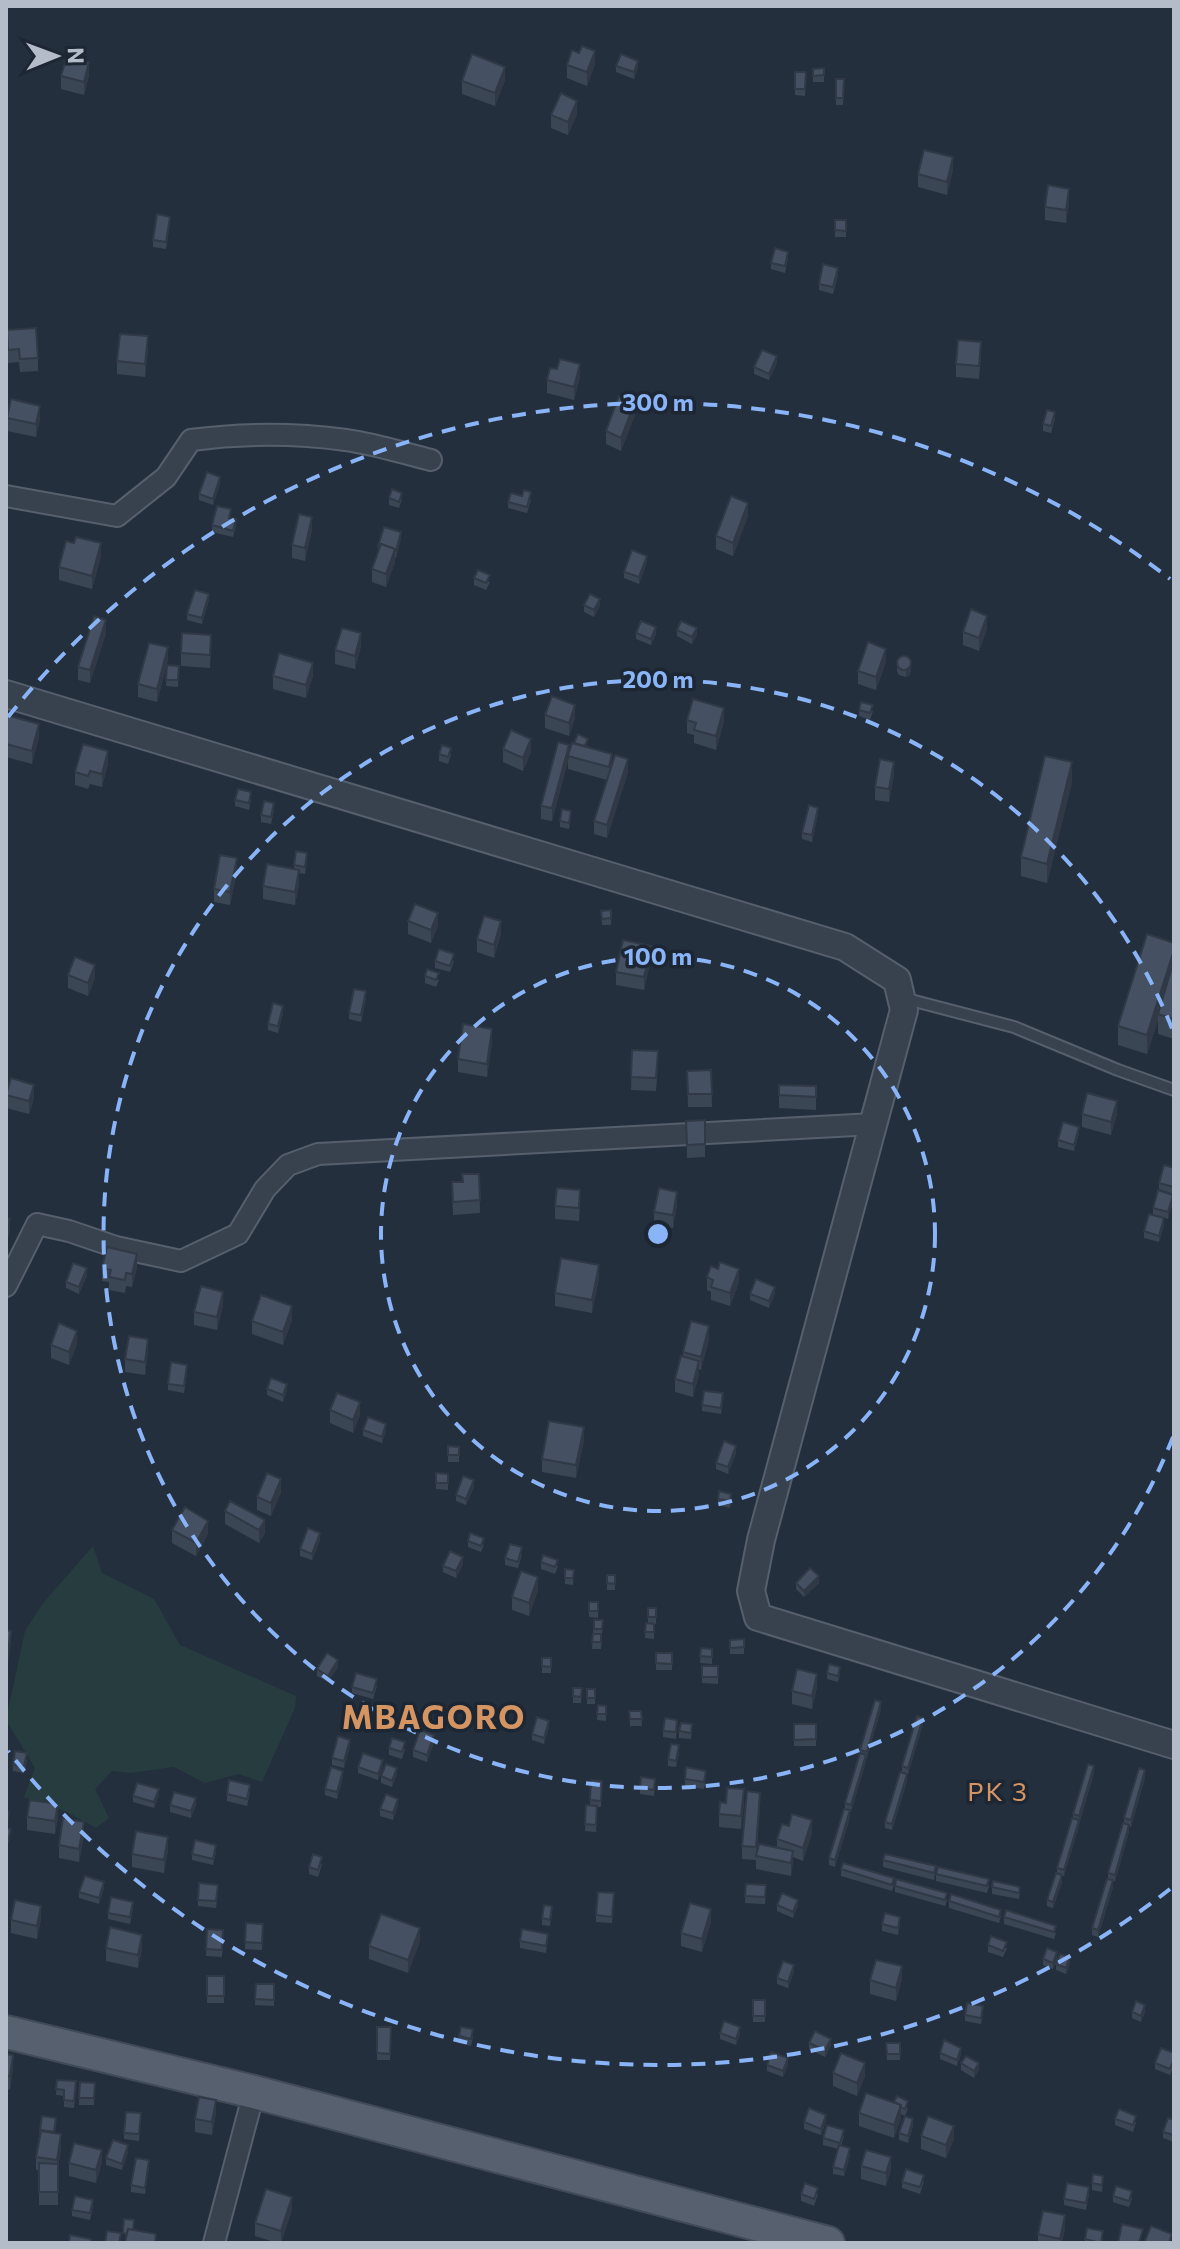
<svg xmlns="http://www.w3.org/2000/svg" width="1180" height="2249" font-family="Commissioner,sans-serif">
	<rect width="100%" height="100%" fill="#242f3e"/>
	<path fill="#263c3f" d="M93 1546 102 1573 154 1599 180 1645 296 1696 295 1708 262 1782 239 1774 205 1783 174 1767 130 1773 112 1771 95 1789 109 1818 96 1828 65 1811 24 1797 35 1768 6 1720 25 1631 43 1603Z"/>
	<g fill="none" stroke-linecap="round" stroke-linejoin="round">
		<defs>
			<path id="service" d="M903 998 1014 1027 1118 1070 1174 1090"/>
			<g id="minor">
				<path d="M6 496 117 516 166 477 191 440C243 433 294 433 346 440 375 444 403 453 431 460"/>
				<path d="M6 1286 37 1224 69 1231 116 1247 181 1261 238 1234 265 1189 288 1165 318 1154 874 1124"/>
				<path d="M214 2243 254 2092"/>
			</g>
			<path id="tertiary" d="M6 694 845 947 897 980 904 1010 761 1540 751 1591 758 1617 1174 1745"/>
			<path id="primary" d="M6 2032 254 2092 828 2243"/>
		</defs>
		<use href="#service" stroke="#565f6c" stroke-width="14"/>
		<use href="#minor" stroke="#565f6c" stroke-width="24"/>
		<use href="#tertiary" stroke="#565f6c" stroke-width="30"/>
		<use href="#primary" stroke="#414a57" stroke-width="36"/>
		<use href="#service" stroke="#38414e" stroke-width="10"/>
		<use href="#minor" stroke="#38414e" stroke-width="20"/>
		<use href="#tertiary" stroke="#38414e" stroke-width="26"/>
		<use href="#primary" stroke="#56606e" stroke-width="32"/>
	</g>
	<g fill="#3b4654">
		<path d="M595 64 587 86 567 78V65Z"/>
		<path d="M616 66 638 67 634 79 616 72Z"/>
		<path d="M824 68V82H813V69Z"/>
		<path d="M795 72H806L805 96 795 95Z"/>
		<path d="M89 75 84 95 61 89V76Z"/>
		<path d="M836 79H844L843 105H836Z"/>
		<path d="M505 80 495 106 462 94V81Z"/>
		<path d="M577 114 568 135 551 128V115Z"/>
		<path d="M953 170 947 195 918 187V174Z"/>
		<path d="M1069 202 1066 223 1045 220V207Z"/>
		<rect x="835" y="220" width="11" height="17"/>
		<path d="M170 223 166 249 153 247V240Z"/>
		<path d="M788 258 785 273 771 269V263Z"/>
		<path d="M838 274 833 294 819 290V284Z"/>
		<path d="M7 330 38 358V371L20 372 19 362 8 363Z"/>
		<path d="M148 349 145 377 117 374V361Z"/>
		<path d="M981 355 979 379 956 377V364Z"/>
		<path d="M777 363 769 380 754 374V367Z"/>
		<path d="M580 377 574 400 547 393V380Z"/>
		<path d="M635 415 621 451 606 444V431Z"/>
		<path d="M7 418 40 419 36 437 7 431Z"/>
		<path d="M1055 418 1051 433 1043 431V424Z"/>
		<path d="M220 484 213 505 199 500V494Z"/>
		<path d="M389 498 402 499 399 508 389 505Z"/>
		<path d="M531 499 527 513 508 508V502Z"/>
		<path d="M231 516 230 518 236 526 233 537 212 532V525Z"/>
		<path d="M748 516 733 556 716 549V536Z"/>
		<path d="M312 530 305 561 292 558V545Z"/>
		<path d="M401 538 396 558 395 557V562L386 587 372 582V569L378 551V546Z"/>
		<path d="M101 556 92 589 59 580V567Z"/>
		<path d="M647 562 639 584 624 578V572Z"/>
		<path d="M474 578 490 582 486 590 474 585Z"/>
		<path d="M209 600 202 624 187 620V614Z"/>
		<path d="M584 605H600L594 617 584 612Z"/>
		<path d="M987 629 979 651 963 645V632Z"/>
		<path d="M677 630 697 635 692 644 677 636Z"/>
		<path d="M106 633 90 683 78 680V667Z"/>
		<path d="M636 633 656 634 651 645 636 639Z"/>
		<path d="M361 646 355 669 335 664V650Z"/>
		<path d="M211 648 210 668 181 666V653Z"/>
		<path d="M168 660 157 702 138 697V684Z"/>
		<path d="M886 662 876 690 858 684V671Z"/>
		<path d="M897 664 911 668 910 675 906 677 899 675 897 671Z"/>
		<path d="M167 665 179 666 178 687 166 686Z"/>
		<path d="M273 676H313L306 698 273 689Z"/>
		<path d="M859 710 873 711 870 720 859 716Z"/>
		<path d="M6 715 39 737 32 764 6 757Z"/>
		<path d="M545 715 575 718 569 736 545 728Z"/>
		<path d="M687 720 724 721 716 750 694 743V735L687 733Z"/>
		<path d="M588 745V747L612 764 628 772 607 838 594 834V821L607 780 568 769V760L552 821 541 819V806L569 755Z"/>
		<path d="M503 749 531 752 523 771 503 762Z"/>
		<path d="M439 754H451L448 764 439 761Z"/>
		<path d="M108 764 102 787 90 784 88 789 75 785V772Z"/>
		<path d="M894 775 889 802 875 800V787Z"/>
		<path d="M1072 782 1047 883 1021 876V857Z"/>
		<path d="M251 799 249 810 235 806V800Z"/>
		<path d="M274 810 271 824 261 822V815Z"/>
		<path d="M818 814 812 842 802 839V833Z"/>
		<path d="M571 817 569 829 560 827V821Z"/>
		<path d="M307 860 305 874 299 873V884L295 905 263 899V886L294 869V865Z"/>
		<path d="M237 871 230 905 214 902V889Z"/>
		<path d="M611 910V925H602L601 911Z"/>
		<path d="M408 921 438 926 431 943 408 934Z"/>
		<path d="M501 934 494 958 477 952V939Z"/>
		<path d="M1174 943V1039L1158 1034V1020L1147 1054 1118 1045V1026Z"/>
		<path d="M651 959 644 990 616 985V972Z"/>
		<path d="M435 961H454L450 972 435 968Z"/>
		<path d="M68 975 95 978 88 996 68 988Z"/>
		<path d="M425 976 439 980 436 987 425 983Z"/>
		<path d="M366 998 361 1022 349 1019V1013Z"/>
		<path d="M283 1013 278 1033 268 1030V1024Z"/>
		<path d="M492 1042 487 1077 458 1072V1059Z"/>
		<path d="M632 1050 658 1064 656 1091 631 1090Z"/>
		<path d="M711 1070 712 1107H688L687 1071Z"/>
		<path d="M779 1085 816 1086V1110L779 1108Z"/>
		<path d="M6 1095 34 1098 29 1114 6 1108Z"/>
		<path d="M1082 1114H1117L1111 1135 1082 1127Z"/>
		<path d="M705 1120V1157L687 1158 686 1121Z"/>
		<path d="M1079 1133 1074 1151 1058 1147V1140Z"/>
		<path d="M1174 1168V1194L1159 1189V1183Z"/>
		<path d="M479 1174 480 1213 453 1215 452 1182H463Z"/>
		<path d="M1173 1201 1168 1219 1153 1214V1208Z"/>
		<path d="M580 1203 579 1221 555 1219V1206Z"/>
		<path d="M677 1205 673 1228 654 1225V1212Z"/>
		<path d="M1164 1225 1159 1242 1144 1238V1231Z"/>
		<path d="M137 1267 132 1287 126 1286 125 1293 109 1290V1282L102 1281V1268Z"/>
		<path d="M718 1269 739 1282 730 1306 711 1300V1292L707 1290V1277Z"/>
		<path d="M87 1275 79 1294 66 1288V1282Z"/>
		<path d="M599 1278 592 1313 555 1306V1293Z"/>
		<path d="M775 1293 769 1308 750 1300V1294Z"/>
		<path d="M223 1305 217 1330 194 1325V1312Z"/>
		<path d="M292 1320 283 1345 252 1334V1321Z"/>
		<path d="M709 1339 701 1370 699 1369V1374L693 1397 675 1392V1379L683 1357V1352Z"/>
		<path d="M77 1344 69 1365 51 1358V1345Z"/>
		<path d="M148 1352 145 1375 125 1372V1359Z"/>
		<path d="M187 1371 184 1393 168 1390V1384Z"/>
		<path d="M267 1389 287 1390 283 1402 267 1395Z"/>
		<path d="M723 1400 721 1414 702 1411V1405Z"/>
		<path d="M330 1410 360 1415 353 1433 330 1423Z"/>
		<path d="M363 1430 386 1431 382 1443 363 1436Z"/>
		<path d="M584 1440 576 1478 542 1472V1459Z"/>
		<path d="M448 1446 459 1447V1462H448Z"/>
		<path d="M736 1453 728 1474 716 1469V1463Z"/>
		<path d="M448 1474V1490L436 1489V1483Z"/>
		<path d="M474 1487 466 1505 456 1501V1495Z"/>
		<path d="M281 1492 271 1516 257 1510V1497Z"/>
		<path d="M718 1499 731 1500 730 1508 718 1505Z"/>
		<path d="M225 1511 265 1533 259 1543 225 1524Z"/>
		<path d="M172 1530 208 1534 196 1556 172 1543Z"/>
		<path d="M320 1540 312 1560 300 1556V1549Z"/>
		<path d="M468 1541 484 1545 481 1552 468 1547Z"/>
		<path d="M522 1554 518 1568 505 1565V1558Z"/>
		<path d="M541 1562 558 1566 555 1574 541 1569Z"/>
		<path d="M463 1564 456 1578 443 1572V1566Z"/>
		<path d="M565 1569 574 1570 573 1585 565 1584Z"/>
		<rect x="607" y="1575" width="8" height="15"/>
		<path d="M796 1583H819L804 1597 796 1589Z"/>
		<path d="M538 1590 529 1616 512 1610V1597Z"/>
		<path d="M589 1602H598V1618L589 1617Z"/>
		<path d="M648 1608H656V1624L648 1623Z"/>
		<path d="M594 1620H603L601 1649H592Z"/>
		<path d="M646 1623 654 1624V1639L645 1638Z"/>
		<path d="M744 1639V1654H730V1640Z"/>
		<path d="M701 1648 712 1649V1664L700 1663Z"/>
		<rect x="656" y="1653" width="16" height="17"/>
		<rect x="542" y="1658" width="9" height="15"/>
		<path d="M702 1666H718V1684L702 1683Z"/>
		<path d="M338 1667 328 1682 317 1676V1669Z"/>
		<path d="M827 1673H840L838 1682 827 1679Z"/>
		<path d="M377 1686 373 1699 352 1693V1687Z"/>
		<path d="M817 1687 812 1709 792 1704V1691Z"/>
		<path d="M573 1688H582L581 1703H573Z"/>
		<rect x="587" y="1689" width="8" height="15"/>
		<path d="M598 1705 606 1706V1721L597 1720Z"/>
		<path d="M881 1709 851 1812 850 1811V1817L835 1867 829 1865V1858L845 1809V1803L860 1750Z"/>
		<path d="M629 1711H641L642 1726H630Z"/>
		<path d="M677 1720 676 1739 663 1737V1731Z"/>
		<path d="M692 1724 691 1739 679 1738V1731Z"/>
		<rect x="794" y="1724" width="22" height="22"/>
		<path d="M923 1724 908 1774H905L907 1781 892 1830 885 1828V1822L902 1773V1766Z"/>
		<path d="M549 1727 544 1744 532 1740V1734Z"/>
		<path d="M434 1742 427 1762 413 1757V1750Z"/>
		<path d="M350 1746 344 1768 332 1765V1758Z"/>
		<path d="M389 1748 405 1749 402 1759 389 1755Z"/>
		<path d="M679 1751 676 1767 668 1766V1759Z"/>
		<path d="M27 1760 24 1773 13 1771V1765Z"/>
		<path d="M383 1766 378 1780 358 1773V1767Z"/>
		<path d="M1094 1773 1064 1876H1062V1882L1053 1908 1047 1906V1900L1057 1874V1868L1073 1818V1814Z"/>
		<path d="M397 1774 392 1787 381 1783V1776Z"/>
		<path d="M343 1777 337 1799 325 1795V1789Z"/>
		<path d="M706 1777 704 1789 685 1786V1779Z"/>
		<path d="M1145 1777 1131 1827 1129 1826V1832L1115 1881H1113V1887L1098 1937 1092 1935V1928L1108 1879V1873L1124 1823V1818Z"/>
		<path d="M655 1779 654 1796 640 1794V1788Z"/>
		<path d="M591 1780 602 1781 601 1807H597L596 1832 585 1831 586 1805H590Z"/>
		<path d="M250 1792 247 1806 227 1801V1794Z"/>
		<path d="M159 1795 154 1808 133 1802V1796Z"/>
		<path d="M744 1802 741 1829 719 1827V1814Z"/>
		<path d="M170 1805H196L191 1818 170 1812Z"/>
		<path d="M398 1805 393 1820 380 1816V1809Z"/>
		<path d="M760 1806 756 1860 742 1859V1846Z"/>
		<path d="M27 1817H58L55 1834 27 1830Z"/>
		<path d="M812 1833 803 1861 793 1857 791 1876 756 1869V1856L777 1848V1839Z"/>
		<path d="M84 1835 79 1862 59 1858V1845Z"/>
		<path d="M168 1850 164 1873 132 1867V1854Z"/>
		<path d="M216 1852 213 1865 192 1860V1854Z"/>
		<path d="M883 1860 936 1866 934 1880 883 1867Z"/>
		<path d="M322 1864 318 1877 309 1874V1867Z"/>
		<path d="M841 1869 894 1885 892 1891 841 1876Z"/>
		<path d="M936 1874 989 1886 987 1893 936 1881Z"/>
		<path d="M746 1884 766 1885 765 1904 745 1903Z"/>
		<path d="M895 1886 947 1900 945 1906 895 1892Z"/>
		<path d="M992 1887 1020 1893 1019 1899 992 1894Z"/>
		<path d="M104 1888 99 1904 79 1898V1892Z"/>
		<path d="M218 1891 216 1908 198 1906V1900Z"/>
		<path d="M614 1893 612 1923 596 1922V1915Z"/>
		<path d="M949 1901 1001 1916 999 1923 949 1908Z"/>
		<path d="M777 1905 798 1906 793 1918 777 1911Z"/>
		<path d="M133 1908 130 1924 108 1919V1913Z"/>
		<path d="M552 1913 550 1926 542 1925V1918Z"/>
		<path d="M1004 1917 1056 1933 1054 1939 1004 1924Z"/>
		<path d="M41 1919 37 1939 11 1933V1920Z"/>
		<path d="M711 1922 702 1952 681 1946V1933Z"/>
		<path d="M246 1923 263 1924 262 1950 245 1949Z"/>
		<path d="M900 1923 898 1935 882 1931V1924Z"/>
		<path d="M207 1929 223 1930 222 1957 206 1956Z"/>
		<path d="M548 1940 546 1953 520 1948V1941Z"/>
		<path d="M420 1941 408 1973 369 1959V1946Z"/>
		<path d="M988 1945 1007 1948 1003 1957 988 1952Z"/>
		<path d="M106 1948H142L138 1968 106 1961Z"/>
		<path d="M1043 1959H1057L1053 1969 1043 1965Z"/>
		<path d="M1056 1964H1070L1066 1974 1056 1970Z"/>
		<path d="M794 1971 788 1988 777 1984V1978Z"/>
		<rect x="207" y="1976" width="17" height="27"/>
		<path d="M902 1979 896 2001 870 1994V1980Z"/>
		<path d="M256 1984H274V2006L255 2005Z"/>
		<rect x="753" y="2000" width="12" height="22"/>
		<path d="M983 2012 981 2024 965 2021V2015Z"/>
		<path d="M1132 2012H1145L1141 2022 1132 2018Z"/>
		<path d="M377 2027H391L390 2060H377Z"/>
		<path d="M720 2033 740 2034 736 2045 720 2039Z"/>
		<path d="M459 2036H473L471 2046 459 2043Z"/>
		<path d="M809 2043 831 2045 825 2057 809 2049Z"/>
		<path d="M886 2043H900V2060H887Z"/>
		<path d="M940 2053 961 2054 957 2066 940 2059Z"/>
		<path d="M1174 2053V2066L1170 2075 1155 2069V2063Z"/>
		<path d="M6 2054 13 2068 10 2090 6 2089Z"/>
		<path d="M961 2063 979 2070 974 2078 961 2070Z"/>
		<path d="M767 2065H788L783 2077 767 2071Z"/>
		<path d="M833 2073 865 2076 857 2096 833 2086Z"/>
		<path d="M57 2080 76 2081 74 2108 64 2107V2096L56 2095Z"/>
		<path d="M80 2082 95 2083 94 2105H79Z"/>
		<path d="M866 2093 908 2108 905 2116 901 2114V2118L894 2138 859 2126V2113Z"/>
		<path d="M141 2113 139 2141 124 2139V2133Z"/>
		<path d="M216 2113 212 2135 195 2132V2119Z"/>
		<path d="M1115 2119 1136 2122 1133 2132 1115 2125Z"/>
		<path d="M1174 2120V2142L1163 2138V2132Z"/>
		<path d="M826 2121 821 2135 804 2129V2122Z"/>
		<path d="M56 2125 55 2133 61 2147 58 2168V2205H39V2170H36V2157L40 2130Z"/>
		<path d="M913 2126 908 2143 899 2140V2133Z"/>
		<path d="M844 2136 841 2146 850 2155 844 2176 833 2174V2167L838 2149 823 2145V2138Z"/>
		<path d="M921 2136 954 2139 946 2158 921 2149Z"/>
		<path d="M128 2152 122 2170 106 2165V2158Z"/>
		<path d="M69 2163H102L96 2183 69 2176Z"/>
		<path d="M861 2166 891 2170 886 2186 861 2179Z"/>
		<path d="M149 2167 145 2194 131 2192V2185Z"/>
		<path d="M924 2181 920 2194 902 2188V2182Z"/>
		<path d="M1103 2182 1102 2192 1092 2190V2183Z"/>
		<path d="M801 2194H818L814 2206 801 2201Z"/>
		<path d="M1089 2194 1086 2210 1064 2205V2199Z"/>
		<path d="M1113 2196 1132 2198 1129 2207 1113 2202Z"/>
		<path d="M93 2206 90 2220 72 2216V2210Z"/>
		<path d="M292 2210 281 2243H277L255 2236V2223Z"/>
		<path d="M1065 2228 1062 2243H1038V2234Z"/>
		<path d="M1103 2238 1102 2243H1085V2239Z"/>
	</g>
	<g fill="#303945">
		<path d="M595 51V64L587 86V72Z"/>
		<path d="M638 61V67L634 79V72Z"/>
		<path d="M89 62V75L84 95V82Z"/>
		<path d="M505 67V80L495 106V93Z"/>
		<path d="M577 101V114L568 135V122Z"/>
		<path d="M953 157V170L947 195V182Z"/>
		<path d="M1069 189V202L1066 223V210Z"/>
		<path d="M148 336V349L145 377V364Z"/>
		<path d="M777 356V363L769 380V374Z"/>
		<path d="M580 364V377L574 400V387Z"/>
		<path d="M635 402V415L621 451V438Z"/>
		<path d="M40 406V419L36 437V424Z"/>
		<path d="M220 477V484L213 505V499Z"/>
		<path d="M748 503V516L733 556V543Z"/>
		<path d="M312 517V530L305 561V548Z"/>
		<path d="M401 532V538L396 558V551Z"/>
		<path d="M101 543V556L92 589V576Z"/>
		<path d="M395 549V562L386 587V574Z"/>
		<path d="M647 556V562L639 584V577Z"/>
		<path d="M209 594V600L202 624V618Z"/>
		<path d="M600 599V605L594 617V610Z"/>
		<path d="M987 616V629L979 651V638Z"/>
		<path d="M106 620V633L90 683V670Z"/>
		<path d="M656 627V634L651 645V639Z"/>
		<path d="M697 628V635L692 644V637Z"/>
		<path d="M361 633V646L355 669V656Z"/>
		<path d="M168 647V660L157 702V689Z"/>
		<path d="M886 649V662L876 690V677Z"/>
		<path d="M911 661 910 675 906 677V671Z"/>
		<path d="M313 663V676L306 698V685Z"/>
		<path d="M575 705V718L569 736V723Z"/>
		<path d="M724 708V721L716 750V736Z"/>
		<path d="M39 724V737L32 764V751Z"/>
		<path d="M531 739V752L523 771V758Z"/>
		<path d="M569 745V758L552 821V808Z"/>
		<path d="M108 751V764L102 787V774Z"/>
		<path d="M628 759V772L607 838V825Z"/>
		<path d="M894 762V775L889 802V789Z"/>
		<path d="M1072 762V782L1047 883V864Z"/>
		<path d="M818 808V814L812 842V835Z"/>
		<path d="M237 858V871L230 905V892Z"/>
		<path d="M299 870V884L295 905V892Z"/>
		<path d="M438 913V926L431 943V930Z"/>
		<path d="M501 921V934L494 958V945Z"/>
		<path d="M651 946V959L644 990V977Z"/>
		<path d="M1174 950V969L1158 1014V1020L1147 1054V1035Z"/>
		<path d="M95 965V978L88 996V983Z"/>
		<path d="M283 1006V1013L278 1033V1026Z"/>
		<path d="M492 1029V1042L487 1077V1064Z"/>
		<path d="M34 1085V1098L29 1114V1101Z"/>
		<path d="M1117 1101V1114L1111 1135V1122Z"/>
		<path d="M1079 1127V1133L1074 1151V1145Z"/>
		<path d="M677 1192V1205L673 1228V1215Z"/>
		<path d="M1173 1195V1201L1168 1219V1212Z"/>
		<path d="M1164 1218V1225L1159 1242V1236Z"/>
		<path d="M10 1219V1232L6 1245V1232Z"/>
		<path d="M137 1254V1267L132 1287V1274Z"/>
		<path d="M599 1265V1278L592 1313V1300Z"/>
		<path d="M87 1268V1275L79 1294V1287Z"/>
		<path d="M739 1269V1282L730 1306V1293Z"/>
		<path d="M775 1287V1293L769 1308V1301Z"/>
		<path d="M223 1292V1305L217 1330V1317Z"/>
		<path d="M292 1306V1320L283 1345V1332Z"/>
		<path d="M709 1326V1339L701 1370V1357Z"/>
		<path d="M77 1331V1344L69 1365V1352Z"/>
		<path d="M148 1339V1352L145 1375V1362Z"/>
		<path d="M699 1361V1374L693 1397V1384Z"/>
		<path d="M287 1384V1390L283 1402V1395Z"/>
		<path d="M360 1402V1415L353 1433V1420Z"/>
		<path d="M386 1424V1431L382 1443V1437Z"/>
		<path d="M584 1427V1440L576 1478V1465Z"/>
		<path d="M736 1446V1453L728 1474V1467Z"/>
		<path d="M281 1479V1492L271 1516V1503Z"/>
		<path d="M474 1480V1487L466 1505V1499Z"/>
		<path d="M265 1520V1533L259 1543V1530Z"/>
		<path d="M208 1521V1534L196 1556V1543Z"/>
		<path d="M320 1533V1540L312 1560V1554Z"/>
		<path d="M463 1557V1564L456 1578V1571Z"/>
		<path d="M819 1576V1583L804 1597V1591Z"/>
		<path d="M538 1577V1590L529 1616V1603Z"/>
		<path d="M11 1631V1644L7 1671V1658Z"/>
		<path d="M338 1660V1667L328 1682V1676Z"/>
		<path d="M817 1674V1687L812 1709V1696Z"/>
		<path d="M881 1702V1709L867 1758V1752Z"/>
		<path d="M923 1718V1724L908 1774V1768Z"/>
		<path d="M549 1721V1727L544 1744V1738Z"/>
		<path d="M434 1735V1742L427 1762V1755Z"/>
		<path d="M350 1740V1746L344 1768V1761Z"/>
		<path d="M866 1755V1762L851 1812V1805Z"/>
		<path d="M383 1760V1766L378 1780V1774Z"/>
		<path d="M1094 1766V1773L1079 1823V1816Z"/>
		<path d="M397 1768V1774L392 1787V1781Z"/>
		<path d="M1145 1770V1777L1131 1827V1820Z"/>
		<path d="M343 1771V1777L337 1799V1792Z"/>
		<path d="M907 1774V1781L892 1830V1824Z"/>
		<path d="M159 1789V1795L154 1808V1802Z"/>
		<path d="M744 1789V1802L741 1829V1816Z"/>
		<path d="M760 1793V1806L756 1860V1847Z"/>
		<path d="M196 1798V1805L191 1818V1811Z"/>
		<path d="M398 1799V1805L393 1820V1813Z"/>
		<path d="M58 1804V1817L55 1834V1821Z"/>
		<path d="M850 1810V1817L835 1867V1860Z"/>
		<path d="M812 1820V1833L803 1861V1848Z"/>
		<path d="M1079 1820V1827L1064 1876V1870Z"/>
		<path d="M84 1822V1835L79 1862V1849Z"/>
		<path d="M1129 1825V1832L1115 1881V1875Z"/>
		<path d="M168 1837V1850L164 1873V1860Z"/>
		<path d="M793 1851V1864L791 1876V1863Z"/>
		<path d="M1062 1875V1882L1053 1908V1902Z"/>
		<path d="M1113 1880V1887L1098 1937V1930Z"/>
		<path d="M104 1882V1888L99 1904V1898Z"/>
		<path d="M798 1900V1906L793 1918V1912Z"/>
		<path d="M41 1906V1919L37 1939V1926Z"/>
		<path d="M711 1909V1922L702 1952V1939Z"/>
		<path d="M420 1928V1941L408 1973V1960Z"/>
		<path d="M142 1935V1948L138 1968V1955Z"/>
		<path d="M1057 1952V1959L1053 1969V1963Z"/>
		<path d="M1070 1957V1964L1066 1974V1968Z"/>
		<path d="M794 1965V1971L788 1988V1982Z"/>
		<path d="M902 1966V1979L896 2001V1988Z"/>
		<path d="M1145 2005V2012L1141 2022V2016Z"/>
		<path d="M740 2027V2034L736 2045V2039Z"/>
		<path d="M831 2039V2045L825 2057V2050Z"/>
		<path d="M961 2048V2054L957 2066V2060Z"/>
		<path d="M13 2055V2068L10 2090V2076Z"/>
		<path d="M788 2058V2065L783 2077V2071Z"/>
		<path d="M865 2063V2076L857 2096V2083Z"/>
		<path d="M979 2063V2070L974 2078V2071Z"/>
		<path d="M216 2100V2113L212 2135V2122Z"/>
		<path d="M901 2105V2118L894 2138V2125Z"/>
		<path d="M826 2115V2121L821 2135V2129Z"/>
		<path d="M913 2119V2126L908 2143V2136Z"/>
		<path d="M954 2126V2139L946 2158V2145Z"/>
		<path d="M61 2134V2147L58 2168V2205L57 2160Z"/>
		<path d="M128 2145V2152L122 2170V2164Z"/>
		<path d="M850 2148V2155L844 2176V2170Z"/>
		<path d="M102 2150V2163L96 2183V2170Z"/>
		<path d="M891 2157V2170L886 2186V2173Z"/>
		<path d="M292 2197V2210L281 2243V2231Z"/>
		<path d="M1065 2215V2228L1062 2243H1060Z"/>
	</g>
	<g fill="#455162" stroke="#303945" stroke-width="2">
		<path d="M582 46 595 51 587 72 567 65 572 50 579 53Z"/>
		<path d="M472 54 505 67 495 93 462 81Z"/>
		<path d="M621 54 638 61 634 72 616 66Z"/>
		<path d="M67 56 89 62 84 82 61 76Z"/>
		<path d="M824 68V75L813 76V69Z"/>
		<path d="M795 72H806L805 89H795Z"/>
		<path d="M836 79H844L843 98H836Z"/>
		<path d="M561 93 577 101 568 122 551 115Z"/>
		<path d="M924 150 953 157 947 182 918 174Z"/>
		<path d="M1048 185 1069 189 1066 210 1045 207Z"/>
		<path d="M157 214 170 217 166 242 153 240Z"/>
		<path d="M835 220H846V231L835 230Z"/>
		<path d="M775 248 788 252 785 266 771 263Z"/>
		<path d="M823 264 838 268 833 287 819 284Z"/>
		<path d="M36 328 38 358 20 359 19 349 8 350 7 330Z"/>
		<path d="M120 334 148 336 145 364 117 361Z"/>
		<path d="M958 340 981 342 979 366 956 364Z"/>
		<path d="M762 350 777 356 769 374 754 367Z"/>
		<path d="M560 359 580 364 574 387 547 380 550 368 557 369Z"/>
		<path d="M619 396 635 402 621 438 606 431Z"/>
		<path d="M11 399 40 406 36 424 7 418Z"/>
		<path d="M1047 410 1055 412 1051 426 1043 424Z"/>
		<path d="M207 472 220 477 213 499 199 494Z"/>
		<path d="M392 489 402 493 399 502 389 498Z"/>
		<path d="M524 490 531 492 527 507 508 502 511 493 522 496Z"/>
		<path d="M731 496 748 503 733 543 716 536Z"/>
		<path d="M217 506 231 509 229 518 236 519 233 531 212 525Z"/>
		<path d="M299 514 312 517 305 548 292 545Z"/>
		<path d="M384 527 401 532 396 551H394L395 549 381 544 380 547 378 546Z"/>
		<path d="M76 537 101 543 92 576 59 567 66 541 74 543Z"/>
		<path d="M381 544 395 549 386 574 372 569Z"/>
		<path d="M632 550 647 556 639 577 624 572Z"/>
		<path d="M478 570 490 575 486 583 474 578Z"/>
		<path d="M195 590 209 594 202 618 187 614Z"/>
		<path d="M590 594 600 599 594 610 584 605Z"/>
		<path d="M971 609 987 616 979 638 963 632Z"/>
		<path d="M94 616 106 620 90 670 78 667Z"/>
		<path d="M641 621 656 627 651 639 636 633Z"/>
		<path d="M681 621 697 628 692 637 677 630Z"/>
		<path d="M342 628 361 633 355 656 335 650Z"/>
		<path d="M182 633 211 635 210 655 181 653Z"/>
		<path d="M868 642 886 649 876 677 858 671Z"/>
		<path d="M149 643 168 647 157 689 138 684Z"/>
		<path d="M279 653 313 663 306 685 273 676Z"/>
		<circle cx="904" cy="663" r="7"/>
		<path d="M167 665 179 666 178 680H166Z"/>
		<path d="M552 696 575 705 569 723 545 715Z"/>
		<path d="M693 699 724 708 716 736 694 730 696 723 687 720Z"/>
		<path d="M861 702 873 705 870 713 859 710Z"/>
		<path d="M6 715 39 724 32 751 6 744Z"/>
		<path d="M511 730 531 739 523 758 503 749Z"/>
		<path d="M578 734 588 739 585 746 574 743Z"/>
		<path d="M558 742 569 745 552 808 541 806Z"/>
		<path d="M572 743 612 754 609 767 568 756Z"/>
		<path d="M83 744 108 751 102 774 90 771 88 776 75 772Z"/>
		<path d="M442 745 451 748 448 757 439 754Z"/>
		<path d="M615 755 628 759 607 825 594 821Z"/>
		<path d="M1045 756 1072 762 1047 864 1021 857Z"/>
		<path d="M880 759 894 762 889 789 875 787Z"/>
		<path d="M238 789 251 792 249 803 235 800Z"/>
		<path d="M264 801 274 803 271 817 261 815Z"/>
		<path d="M809 805 818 808 812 835 802 833Z"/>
		<path d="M562 809 571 811 569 823 560 821Z"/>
		<path d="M296 851 307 853 305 867 294 865Z"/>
		<path d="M220 855 237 858 230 892 214 889Z"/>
		<path d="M267 864 299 870 295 892 263 886Z"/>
		<path d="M415 904 438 913 431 930 408 921Z"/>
		<path d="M611 910V918L602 919 601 911Z"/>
		<path d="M484 916 501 921 494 945 477 939Z"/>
		<path d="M1147 934 1174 943V950L1147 1035 1118 1026Z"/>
		<path d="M623 940 651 946 644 977 616 972Z"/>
		<path d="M439 949 454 954 450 966 435 961Z"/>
		<path d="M75 957 95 965 88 983 68 975Z"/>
		<path d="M1174 960V1019L1158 1014Z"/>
		<path d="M427 969 439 973 436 980 425 976Z"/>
		<path d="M354 989 366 991 361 1015 349 1013Z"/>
		<path d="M273 1003 283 1006 278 1026 268 1024Z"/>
		<path d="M463 1024 492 1029 487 1064 458 1059Z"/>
		<path d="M632 1050 658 1051 656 1078 631 1077Z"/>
		<path d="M711 1070 712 1094H688L687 1071Z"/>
		<path d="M11 1078 34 1085 29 1101 6 1095Z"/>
		<path d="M779 1085 816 1086V1097L779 1095Z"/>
		<path d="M1087 1093 1117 1101 1111 1122 1082 1114Z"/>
		<path d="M705 1120V1144L687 1145 686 1121Z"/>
		<path d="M1063 1122 1079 1127 1074 1145 1058 1140Z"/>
		<path d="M1164 1165 1174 1168V1187L1159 1183Z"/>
		<path d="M462 1174H479L480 1200 453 1202 452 1182H463Z"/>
		<path d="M557 1188 580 1190 579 1208 555 1206Z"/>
		<path d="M659 1188 677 1192 673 1215 654 1212Z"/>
		<path d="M1158 1190 1173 1195 1168 1212 1153 1208Z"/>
		<path d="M1149 1214 1164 1218 1159 1236 1144 1231Z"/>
		<path d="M6 1218 10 1219 6 1232Z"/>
		<path d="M107 1247 137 1254 132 1274 126 1273 125 1280 109 1277 111 1270 102 1268Z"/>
		<path d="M561 1258 599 1265 592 1300 555 1293Z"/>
		<path d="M720 1262 739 1269 730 1293 711 1287 713 1280 707 1277 711 1266 718 1269Z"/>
		<path d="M73 1263 87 1268 79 1287 66 1282Z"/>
		<path d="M756 1279 775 1287 769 1301 750 1294Z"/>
		<path d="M201 1286 223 1292 217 1317 194 1312Z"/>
		<path d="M261 1295 292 1306 283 1332 252 1321Z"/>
		<path d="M691 1321 709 1326 701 1357 683 1352Z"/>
		<path d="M59 1323 77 1331 69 1352 51 1345Z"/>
		<path d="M129 1336 148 1339 145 1362 125 1359Z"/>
		<path d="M681 1356 699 1361 693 1384 675 1379Z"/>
		<path d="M171 1362 187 1365 184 1386 168 1384Z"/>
		<path d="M271 1378 287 1384 283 1395 267 1389Z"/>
		<path d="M704 1391 723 1393 721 1408 702 1405Z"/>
		<path d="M337 1393 360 1402 353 1420 330 1410Z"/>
		<path d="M368 1417 386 1424 382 1437 363 1430Z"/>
		<path d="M549 1421 584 1427 576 1465 542 1459Z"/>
		<path d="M724 1441 736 1446 728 1467 716 1463Z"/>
		<path d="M448 1446 459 1447V1455H448Z"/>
		<path d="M267 1473 281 1479 271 1503 257 1497Z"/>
		<path d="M436 1473 448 1474V1483H436Z"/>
		<path d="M463 1476 474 1480 466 1499 456 1495Z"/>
		<path d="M719 1491 731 1494 730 1501 718 1499Z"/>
		<path d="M230 1501 265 1520 259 1530 225 1511Z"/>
		<path d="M185 1507 208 1521 196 1543 172 1530Z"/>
		<path d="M308 1528 320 1533 312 1554 300 1549Z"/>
		<path d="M470 1533 484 1538 481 1546 468 1541Z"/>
		<path d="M510 1544 522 1547 518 1562 505 1558Z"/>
		<path d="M450 1551 463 1557 456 1571 443 1566Z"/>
		<path d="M543 1555 558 1560 555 1567 541 1562Z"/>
		<path d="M810 1568 819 1576 804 1591 796 1583Z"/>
		<path d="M565 1569 574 1570 573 1578H565Z"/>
		<path d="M521 1571 538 1577 529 1603 512 1597Z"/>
		<path d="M607 1575H615V1584L607 1583Z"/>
		<rect x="589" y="1602" width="9" height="9"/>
		<rect x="648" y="1608" width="8" height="9"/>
		<path d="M594 1620H603L602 1629H594Z"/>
		<path d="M646 1623 654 1624V1632H645Z"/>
		<path d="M6 1630 11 1631 7 1658H6Z"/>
		<path d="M593 1634H601V1642H592Z"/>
		<path d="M744 1639V1647L730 1648V1640Z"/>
		<path d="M701 1648 712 1649V1657L700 1656Z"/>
		<path d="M327 1653 338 1660 328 1676 317 1669Z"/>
		<path d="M656 1653H672V1664L656 1663Z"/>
		<path d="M542 1658H551V1667L542 1666Z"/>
		<path d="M829 1664 840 1667 838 1676 827 1673Z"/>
		<rect x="702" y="1666" width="16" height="11"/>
		<path d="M797 1669 817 1674 812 1696 792 1691Z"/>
		<path d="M356 1673 377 1679 373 1693 352 1687Z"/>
		<path d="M573 1688H582L581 1697 573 1696Z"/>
		<rect x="587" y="1689" width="8" height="9"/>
		<path d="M875 1700 881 1702 867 1752 860 1750Z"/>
		<path d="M598 1705 606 1706V1714H597Z"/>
		<path d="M629 1711H641L642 1719H630Z"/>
		<path d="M917 1716 923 1718 908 1768 902 1766Z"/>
		<path d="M537 1717 549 1721 544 1738 532 1734Z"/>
		<path d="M665 1718 677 1720 676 1732 663 1731Z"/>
		<path d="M681 1723 692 1724 691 1733 679 1731Z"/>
		<path d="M794 1724H816V1739L794 1740Z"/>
		<path d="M420 1730 434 1735 427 1755 413 1750Z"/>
		<path d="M338 1736 350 1740 344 1761 332 1758Z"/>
		<path d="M392 1738 405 1742 402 1752 389 1748Z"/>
		<path d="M671 1744 679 1745 676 1761 668 1759Z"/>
		<path d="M15 1751 27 1753 24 1766 13 1765Z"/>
		<path d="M363 1753 383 1760 378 1774 358 1767Z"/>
		<path d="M860 1753 866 1755 851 1805 845 1803Z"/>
		<path d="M386 1764 397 1768 392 1781 381 1776Z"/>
		<path d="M1088 1764 1094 1766 1079 1816 1073 1814Z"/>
		<path d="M331 1767 343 1771 337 1792 325 1789Z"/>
		<path d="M686 1767 706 1771 704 1782 685 1779Z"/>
		<path d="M1139 1768 1145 1770 1131 1820 1124 1818Z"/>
		<path d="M900 1772 907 1774 892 1824 885 1822Z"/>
		<path d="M641 1777 655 1779 654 1790 640 1788Z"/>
		<path d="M229 1780 250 1785 247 1799 227 1794Z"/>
		<path d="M591 1780 602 1781 601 1801 590 1800Z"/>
		<path d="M137 1783 159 1789 154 1802 133 1796Z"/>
		<path d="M727 1788 744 1789 741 1816 719 1814 720 1802 726 1803Z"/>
		<path d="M747 1791 760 1793 756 1847 742 1846Z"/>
		<path d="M174 1792 196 1798 191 1811 170 1805Z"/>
		<path d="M386 1794 398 1799 393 1813 380 1809Z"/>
		<path d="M30 1800 58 1804 55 1821 27 1817Z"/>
		<path d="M586 1805 597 1806 596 1825 585 1824Z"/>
		<path d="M844 1809 850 1810 835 1860 829 1858Z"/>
		<path d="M6 1811 9 1812 7 1823 6 1822Z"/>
		<path d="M792 1814 812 1820 803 1848 777 1839 782 1824 789 1826Z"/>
		<path d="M63 1818 84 1822 79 1849 59 1845Z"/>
		<path d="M1072 1818 1079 1820 1064 1870 1057 1868Z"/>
		<path d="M1123 1823 1129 1825 1115 1875 1108 1873Z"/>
		<path d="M6 1828 11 1829 8 1842H6Z"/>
		<path d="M136 1831 168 1837 164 1860 132 1854Z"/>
		<path d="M195 1840 216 1845 213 1859 192 1854Z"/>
		<path d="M759 1844 793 1851 791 1863 756 1856Z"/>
		<path d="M313 1854 322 1857 318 1870 309 1867Z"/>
		<path d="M885 1854 936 1866 934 1873 883 1860Z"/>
		<path d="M843 1863 894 1878 892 1885 841 1869Z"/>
		<path d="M938 1867 989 1879 987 1886 936 1874Z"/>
		<path d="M1056 1873 1062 1875 1053 1902 1047 1900Z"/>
		<path d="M85 1876 104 1882 99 1898 79 1892Z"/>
		<path d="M896 1879 947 1893 945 1900 895 1886Z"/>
		<path d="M1107 1879 1113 1880 1098 1930 1092 1928Z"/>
		<path d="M993 1881 1020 1887 1019 1893 992 1887Z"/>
		<path d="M199 1883 218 1885 216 1901 198 1900Z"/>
		<path d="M746 1884 766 1885 765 1897 745 1896Z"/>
		<path d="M598 1892 614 1893 612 1917 596 1915Z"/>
		<path d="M782 1893 798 1900 793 1912 777 1905Z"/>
		<path d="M951 1894 1001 1910 999 1917 949 1901Z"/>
		<path d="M111 1897 133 1902 130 1917 108 1913Z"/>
		<path d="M15 1900 41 1906 37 1926 11 1920Z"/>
		<path d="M690 1903 711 1909 702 1939 681 1933Z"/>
		<path d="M544 1905 552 1906 550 1920 542 1918Z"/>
		<path d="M1006 1910 1056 1926 1054 1932 1004 1917Z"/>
		<path d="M885 1913 900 1917 898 1928 882 1924Z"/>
		<path d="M381 1914 420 1928 408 1960 369 1946Z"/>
		<path d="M246 1923 263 1924 262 1943 245 1942Z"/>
		<path d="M110 1927 142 1935 138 1955 106 1948Z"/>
		<path d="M207 1929 223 1930 222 1950 206 1949Z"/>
		<path d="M522 1929 548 1934 546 1946 520 1941Z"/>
		<path d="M991 1936 1007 1942 1003 1951 988 1945Z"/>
		<path d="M1047 1948 1057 1952 1053 1963 1043 1959Z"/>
		<path d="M1060 1954 1070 1957 1066 1968 1056 1964Z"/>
		<path d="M876 1960 902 1966 896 1988 870 1980Z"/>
		<path d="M783 1961 794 1965 788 1982 777 1978Z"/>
		<rect x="207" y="1976" width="17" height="20"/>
		<path d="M256 1984H274V2000L255 1999Z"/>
		<rect x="753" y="2000" width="12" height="16"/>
		<path d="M1136 2001 1145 2005 1141 2016 1132 2012Z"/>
		<path d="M967 2003 983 2006 981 2018 965 2015Z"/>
		<path d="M724 2021 740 2027 736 2039 720 2033Z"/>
		<path d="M377 2027H391L390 2054 377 2053Z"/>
		<path d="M461 2027 473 2029 471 2039 459 2036Z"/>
		<path d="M815 2031 831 2039 825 2050 809 2043Z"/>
		<path d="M944 2040 961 2048 957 2060 940 2053Z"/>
		<path d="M886 2043H900V2054H887Z"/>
		<path d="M1161 2048 1174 2053V2059L1170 2069 1155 2063Z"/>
		<path d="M771 2052 788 2058 783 2071 767 2065Z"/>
		<path d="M841 2053 865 2063 857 2083 833 2073Z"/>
		<path d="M6 2054 13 2055 10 2076H6Z"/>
		<path d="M966 2056 979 2063 974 2071 961 2063Z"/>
		<path d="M57 2080 76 2081 74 2101 64 2100V2090L56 2089Z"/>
		<path d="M80 2082 95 2083 94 2098H79Z"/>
		<path d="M866 2093 901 2105 894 2125 859 2113Z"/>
		<path d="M897 2096 908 2101 905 2109 900 2107 901 2105 894 2102Z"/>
		<path d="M199 2097 216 2100 212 2122 195 2119Z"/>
		<path d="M809 2108 826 2115 821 2129 804 2122Z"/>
		<path d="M1119 2109 1136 2116 1133 2125 1115 2119Z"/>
		<path d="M126 2112 141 2113 139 2134 124 2133Z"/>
		<path d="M42 2116 56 2118 54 2132 40 2130Z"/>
		<path d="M905 2116 913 2119 908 2136 899 2133Z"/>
		<path d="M928 2116 954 2126 946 2145 921 2136Z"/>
		<path d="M1168 2118 1174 2120V2135L1163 2132Z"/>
		<path d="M827 2125 844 2130 840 2143 823 2138Z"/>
		<path d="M41 2131 61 2134 57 2160 36 2157Z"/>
		<path d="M113 2140 128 2145 122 2164 106 2158Z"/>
		<path d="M74 2143 102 2150 96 2170 69 2163Z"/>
		<path d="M839 2145 850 2148 844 2170 833 2167Z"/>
		<path d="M866 2150 891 2157 886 2173 861 2166Z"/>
		<path d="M136 2158 149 2160 145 2188 131 2185Z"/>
		<path d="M39 2163 58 2164V2192H39Z"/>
		<path d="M906 2169 924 2175 920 2187 902 2182Z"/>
		<path d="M1093 2174 1103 2176 1102 2185 1092 2183Z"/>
		<path d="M805 2183 818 2188 814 2199 801 2194Z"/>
		<path d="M1067 2183 1089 2187 1086 2203 1064 2199Z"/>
		<path d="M1116 2186 1132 2191 1129 2201 1113 2196Z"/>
		<path d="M266 2189 292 2197 281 2231 255 2223Z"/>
		<path d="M75 2196 93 2200 90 2213 72 2210Z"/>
		<path d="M1043 2211 1065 2215 1060 2239 1038 2234Z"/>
		<path d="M124 2219 134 2220 133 2230 128 2229 127 2234 123 2233Z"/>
		<path d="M1122 2224 1143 2229 1139 2243H1118Z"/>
		<path d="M1151 2226 1172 2234 1169 2243H1144Z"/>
		<path d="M1087 2228 1103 2231 1101 2243 1085 2239Z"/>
		<path d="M128 2229 156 2234 155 2243H125Z"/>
		<path d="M107 2231 121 2233 119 2243H105Z"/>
		<path d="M70 2235 91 2239V2243H69Z"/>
	</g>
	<g fill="none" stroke="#8ab4f8" stroke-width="4" stroke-dasharray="14 10">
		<circle cx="658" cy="1234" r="277"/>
		<path d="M1173 1437A554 554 0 1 1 1173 1031"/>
		<path d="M1170 1889A831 831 0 0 1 8 1751M8 717A831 831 0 0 1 1170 579"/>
	</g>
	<g text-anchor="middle" stroke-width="7" stroke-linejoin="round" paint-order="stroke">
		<g font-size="26" letter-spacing="2" fill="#d59563" stroke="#1d2633">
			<text x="998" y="1801">PK 3</text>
		</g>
		<g font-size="32" font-weight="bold" letter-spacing="2" fill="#d59563" stroke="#1d2633">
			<text x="434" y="1729">MBAGORO</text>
		</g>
	</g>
	<circle cx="658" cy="1234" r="12" fill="#8ab4f8" stroke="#1d2633" stroke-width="4"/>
	<g font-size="24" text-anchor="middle" font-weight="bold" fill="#8ab4f8" stroke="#1d2633" stroke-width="7" stroke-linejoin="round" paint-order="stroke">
		<text x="658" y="411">300 m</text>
		<text x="658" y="688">200 m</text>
		<text x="658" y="965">100 m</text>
	</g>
	<rect width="1180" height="2249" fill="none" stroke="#b4bcc9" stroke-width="16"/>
	<g transform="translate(56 56) rotate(89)" stroke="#1d2633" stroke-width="6" paint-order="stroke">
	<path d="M0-6L14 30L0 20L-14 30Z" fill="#b4bcc9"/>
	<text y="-12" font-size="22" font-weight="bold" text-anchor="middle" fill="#b4bcc9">N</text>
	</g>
</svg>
